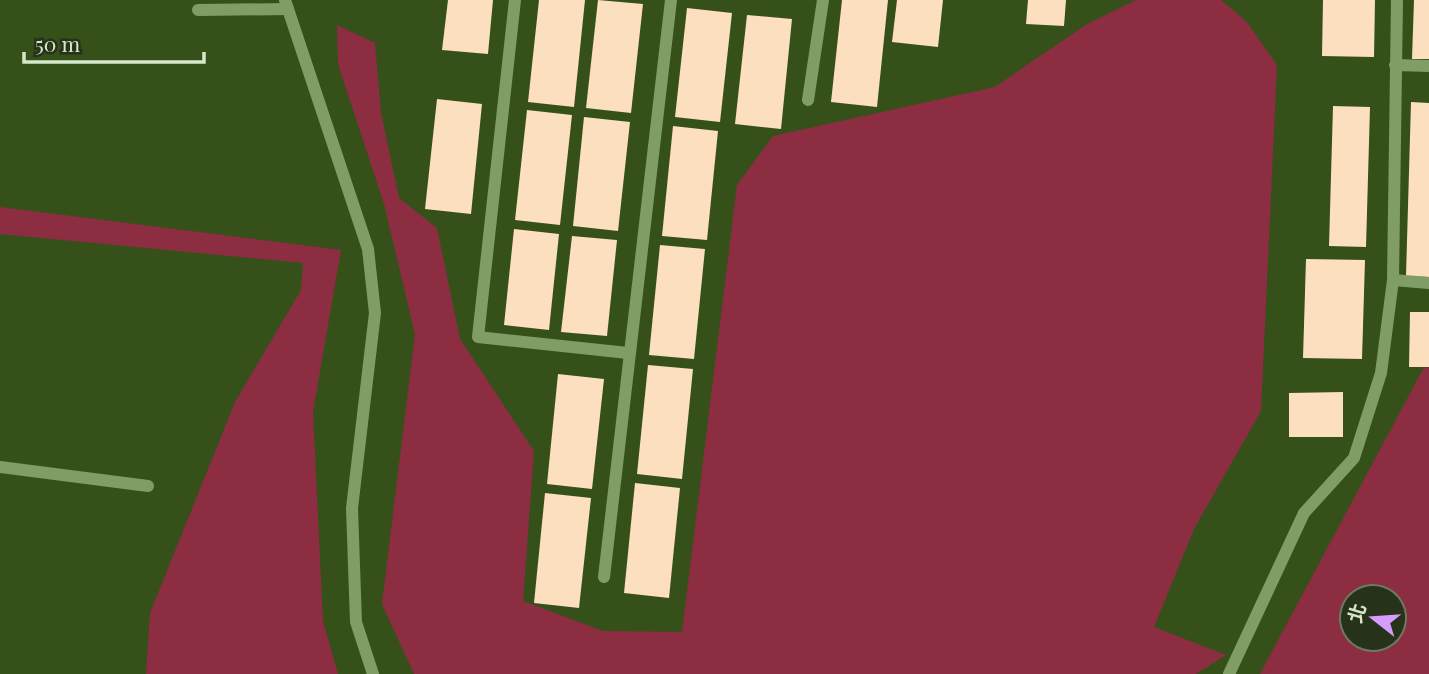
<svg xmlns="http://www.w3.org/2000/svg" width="1429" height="674" font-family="'Playfair Display','Noto Sans TC',serif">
	<rect width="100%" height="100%" fill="#36501a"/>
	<g fill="#8d2d42" fill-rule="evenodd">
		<path d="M1136 0H1221L1246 21 1277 65 1261 411 1194 529 1154 627 1226 655 1196 674H414L382 604 415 334 384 204 338 64 337 25 375 43 381 113 399 198 437 228 460 339 534 451 523 601 603 631 682 632 737 185 773 136 995 87 1087 24Z"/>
		<path d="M0 207 341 250 313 412 323 621 338 674H146L150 613 235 402 301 290 303 263 0 234Z"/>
		<path d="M1429 367V674H1260L1423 369ZM1352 597H1394V639H1352Z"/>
	</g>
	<g fill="#fcdfbe">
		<path d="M448 0H493L488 54 442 50Z"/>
		<path d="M539 0H585L574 107 528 102Z"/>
		<path d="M598 0 643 4 631 113 586 108Z"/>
		<path d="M842 0H888L877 107 831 102Z"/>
		<path d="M897 0H943L938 47 892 42Z"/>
		<path d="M1028 0H1066L1064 26 1026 24Z"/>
		<path d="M1323 0H1375L1374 57 1322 56Z"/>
		<path d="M1414 0H1429V59H1412Z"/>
		<path d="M687 8 732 13 720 122 675 117Z"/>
		<path d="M747 15 792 19 781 129 735 124Z"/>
		<path d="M437 99 482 104 471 214 425 209Z"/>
		<path d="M1411 102 1429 103V277L1406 276Z"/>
		<path d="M1333 106 1370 107 1366 247 1329 246Z"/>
		<path d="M527 110 572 115 560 225 515 220Z"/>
		<path d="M584 117 630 122 618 231 573 226Z"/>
		<path d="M673 126 718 131 707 240 662 236Z"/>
		<path d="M514 229 559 234 549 330 504 325Z"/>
		<path d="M572 236 617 240 607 336 561 332Z"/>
		<path d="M660 245 705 249 694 359 649 355Z"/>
		<path d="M1306 259 1365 260 1362 359 1303 358Z"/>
		<path d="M1410 312H1429V367H1409Z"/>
		<path d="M648 365 693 369 682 479 637 474Z"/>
		<path d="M558 374 604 379 592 489 547 484Z"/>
		<path d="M1343 392V437H1289V393Z"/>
		<path d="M635 483 680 488 669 598 624 593Z"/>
		<path d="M545 493 591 498 579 608 534 603Z"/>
	</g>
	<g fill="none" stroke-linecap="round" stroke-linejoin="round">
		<g stroke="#809d65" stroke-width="12">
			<path d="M285 0 368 249 375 313 352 508 356 622 373 674"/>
			<path d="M515 0 478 337 628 353"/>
			<path d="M1397 0 1393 280 1429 283"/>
			<path d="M198 10 288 9"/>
			<path d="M1395 65 1429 66"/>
			<path d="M808 100 823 0"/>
			<path d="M0 467 148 486"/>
			<path d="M604 577 671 0"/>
			<path d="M1229 674 1304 513 1354 458 1381 373 1393 280"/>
		</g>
	</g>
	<g transform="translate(1373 618) rotate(287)"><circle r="33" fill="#26321a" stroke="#6d7a60" stroke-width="2"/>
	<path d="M0-5L12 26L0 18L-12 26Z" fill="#d59cfb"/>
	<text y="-10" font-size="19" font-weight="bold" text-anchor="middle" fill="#d7e7ca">北</text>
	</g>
	<path d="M24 52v10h180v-10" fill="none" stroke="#d7e7ca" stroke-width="3.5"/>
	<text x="35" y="52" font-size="21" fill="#d7e7ca" stroke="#26321a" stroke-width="5" paint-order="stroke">50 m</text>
</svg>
